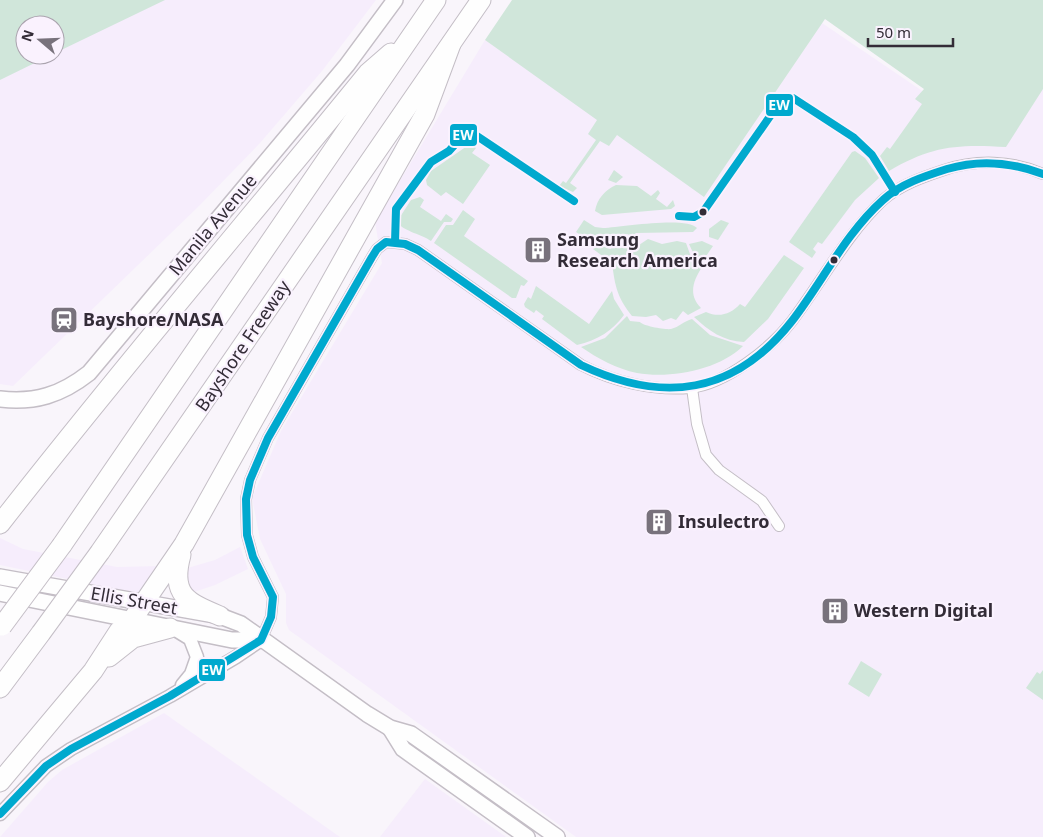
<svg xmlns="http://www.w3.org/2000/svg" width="1043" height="837" font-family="'Noto Sans',sans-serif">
	<rect width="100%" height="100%" fill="#f9f5fb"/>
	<g fill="#f6edfc" fill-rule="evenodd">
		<path d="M0 0H376L322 71 260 143 199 206 13 386 0 384ZM25 25H55V55H25Z"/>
		<path d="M822 23 1005 147 1043 89V837H576L289 630 286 623V594L260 539 252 498 281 431 382 263 375 222 485 40 700 189 756 120Z"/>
		<path d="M0 538 23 549 117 567 162 566 140 594 0 565Z"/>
		<path d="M240 547 248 569 215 585 191 593 188 589 184 569 215 560Z"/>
		<path d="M164 713 340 837H0L48 782 62 770Z"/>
		<path d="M425 779 506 837H380Z"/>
	</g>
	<g fill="#d0e6da">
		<path d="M0 0H165L55 53V25H25V55H51L0 80Z"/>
		<path d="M512 0H1043V89L1006 147C957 144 931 146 889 171L880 156 887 147 890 149 922 104 915 99 924 89 825 19 704 197 617 135 609 146 600 141 570 183 577 188 573 192 559 186 563 181 566 183 596 140 588 134 597 120 485 40Z"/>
		<path d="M470 144 476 148 472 153 490 165 463 204 446 192 441 196 427 185 426 180 431 171Z"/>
		<path d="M855 151 865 158 879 178 855 200 822 244 818 242 813 249 816 252 812 258 789 242 852 152Z"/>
		<path d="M614 170 623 177 616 183 608 180Z"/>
		<path d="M616 185 637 186 651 196 658 190 660 193 656 199 667 207 673 200 675 206 671 209 602 215 595 211C597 199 605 190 616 185Z"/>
		<path d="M420 197 424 200 420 207 441 221 446 214 453 219 451 222H444L431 241C423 235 404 231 399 224L400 217 411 200Z"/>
		<path d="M463 210 475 219 464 236 528 281 524 286 521 285 516 298H512L434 243 446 225H453Z"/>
		<path d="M584 220 595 227 603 228C621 227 687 216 697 228L693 232 636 233 633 236 627 234 591 242 576 232Z"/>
		<path d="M721 220 729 223 718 240 709 237V229Z"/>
		<path d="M648 239 662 244 677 241 686 243 691 257 702 267C693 281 688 295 701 308L688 315 683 311 676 320 671 318 663 321 656 315 646 317 632 316C617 297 615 286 612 263L593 249 600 245 610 249 624 244 636 247Z"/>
		<path d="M702 241 713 246 702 262 696 259 689 244Z"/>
		<path d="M784 255 804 268 768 319 744 342C723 341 709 331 694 317L706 312C719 318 731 314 740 304L745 307Z"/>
		<path d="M536 286 589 324 612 291 614 299 624 315C612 331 598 340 577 345L542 319 544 316 536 310 534 313 525 307 524 304 528 297 531 299Z"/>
		<path d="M627 316 630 321 640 322C643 326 666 330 671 329 679 327 684 321 692 319L710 335 743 346C719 370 670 379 637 373 617 369 597 358 581 347L605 338Z"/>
		<path d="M861 661 882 674 869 697 848 684Z"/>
		<path d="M1043 670V700L1026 688 1037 672 1040 674Z"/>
	</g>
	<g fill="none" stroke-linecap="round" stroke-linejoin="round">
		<defs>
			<g id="minor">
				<path d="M692 388 697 424 706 455 719 470 762 501 779 526"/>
				<path d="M261 640 271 617 273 597 253 557 247 535 246 499 250 480 268 438 372 257 377 249 386 242 405 244 418 250 581 365C614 382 653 391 690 388 726 384 771 348 792 321 822 281 847 234 883 200 900 185 923 177 944 170 976 159 1012 160 1043 174"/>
			</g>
			<g id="tertiary">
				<path d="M177 631 190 639 197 657 191 674 182 685"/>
				<path d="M0 814 46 766 71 749 170 696 236 657 261 640"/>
			</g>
			<g id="secondary">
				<path d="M0 399C35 403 61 395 89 373L347 65 395 0"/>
				<path d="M0 577 220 616 241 624 367 714 390 728 411 734 557 837"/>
				<path d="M0 593 232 640H261"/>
				<path d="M390 728 403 749 527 837"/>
			</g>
			<g id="motorway">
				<path d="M0 524C119 371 245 224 368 73L391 53"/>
				<path d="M62 545 436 0"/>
				<path d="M100 552 481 0"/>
				<path d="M181 555C170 595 187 602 220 616"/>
				<path d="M109 657 133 638 170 628"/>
				<path d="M0 688 41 633"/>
				<path d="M0 782 93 671 119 631 132 620 184 544 425 114 451 44"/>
			</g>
		</defs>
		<use href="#minor" stroke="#c4bec6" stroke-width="12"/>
		<use href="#tertiary" stroke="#c4bec6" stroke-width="15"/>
		<use href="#secondary" stroke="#c4bec6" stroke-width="18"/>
		<use href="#motorway" stroke="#c4bec6" stroke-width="21"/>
		<use href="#minor" stroke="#fefefe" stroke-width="10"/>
		<use href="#tertiary" stroke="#fefefe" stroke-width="12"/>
		<use href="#secondary" stroke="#fefefe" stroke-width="15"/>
		<use href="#motorway" stroke="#fefefe" stroke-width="19"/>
		<defs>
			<g id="motorway-bridge">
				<path d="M2 626 62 545"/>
				<path d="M41 633 100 552"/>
			</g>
		</defs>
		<use href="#motorway-bridge" stroke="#c4bec6" stroke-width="21" stroke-linecap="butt"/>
		<use href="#motorway-bridge" stroke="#fefefe" stroke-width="19"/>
		<defs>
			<g id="bus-1">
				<path d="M679 216 694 217 703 212 773 112 783 101 793 98 853 137 872 155 895 192"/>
				<path d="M395 242 396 209 431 162 449 151 468 130 574 201"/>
				<path d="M0 814 46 766 71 749 170 696 261 640 271 617 273 597 253 557 247 535 246 499 250 480 268 438 372 257 377 249 386 242 405 244 418 250 581 365C663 404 734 395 792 321 823 281 845 234 883 200 900 184 925 176 947 169 980 159 1011 162 1043 174"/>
			</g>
		</defs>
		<use href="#bus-1" stroke="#faf2fe" stroke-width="11"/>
		<use href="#bus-1" stroke="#00a9ce" stroke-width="8"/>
	</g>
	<defs>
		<symbol id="building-square" viewBox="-11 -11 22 22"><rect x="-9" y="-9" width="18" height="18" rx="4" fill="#78727c" stroke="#faf2fe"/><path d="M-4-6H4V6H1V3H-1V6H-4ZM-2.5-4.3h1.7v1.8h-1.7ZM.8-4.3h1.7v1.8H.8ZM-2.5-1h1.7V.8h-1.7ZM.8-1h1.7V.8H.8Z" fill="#fff"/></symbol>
		<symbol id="station-square" viewBox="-11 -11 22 22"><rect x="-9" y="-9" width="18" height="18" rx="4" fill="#78727c" stroke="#faf2fe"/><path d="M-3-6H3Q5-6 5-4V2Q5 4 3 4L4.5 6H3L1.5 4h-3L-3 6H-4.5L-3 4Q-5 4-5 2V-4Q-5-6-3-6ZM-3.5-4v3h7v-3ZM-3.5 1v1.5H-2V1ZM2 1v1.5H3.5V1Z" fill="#fff"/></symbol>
	</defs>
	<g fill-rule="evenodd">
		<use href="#building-square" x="522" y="234" width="32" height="32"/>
		<use href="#station-square" x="48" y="304" width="32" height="32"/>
		<use href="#building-square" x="643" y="506" width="32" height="32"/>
		<use href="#building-square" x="819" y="595" width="32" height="32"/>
	</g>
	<g fill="#332c37" stroke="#faf2fe" stroke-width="2">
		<circle cx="703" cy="212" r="4.5"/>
		<circle cx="834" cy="260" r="4.5"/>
	</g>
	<g text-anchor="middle" stroke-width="4.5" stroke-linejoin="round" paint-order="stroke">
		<g font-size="18" fill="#332c37" stroke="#faf2fe">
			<text transform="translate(213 225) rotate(-50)" y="6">Manila Avenue</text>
			<text transform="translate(243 346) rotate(-56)" y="6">Bayshore Freeway</text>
			<text transform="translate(134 601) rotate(10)" y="6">Ellis Street</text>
		</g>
		<g font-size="18" font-weight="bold" fill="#332c37" stroke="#faf2fe" text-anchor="start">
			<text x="557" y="246">Samsung<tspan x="557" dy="21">Research America</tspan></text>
			<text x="83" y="326">Bayshore/NASA</text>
			<text x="678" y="528">Insulectro</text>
			<text x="854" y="617">Western Digital</text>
		</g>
	</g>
	<g stroke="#faf2fe" stroke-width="2">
		<rect x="765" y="93" width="29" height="24" rx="5" fill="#00a9ce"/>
		<rect x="449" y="123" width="29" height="24" rx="5" fill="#00a9ce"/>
		<rect x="198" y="658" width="28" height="24" rx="5" fill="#00a9ce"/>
	</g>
	<g font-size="14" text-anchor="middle" font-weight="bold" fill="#fff">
		<text x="779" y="110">EW</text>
		<text x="463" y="140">EW</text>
		<text x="212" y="675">EW</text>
	</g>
	<g transform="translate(40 40) rotate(289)"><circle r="24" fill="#faf2fe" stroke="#aaa3ae"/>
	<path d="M0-4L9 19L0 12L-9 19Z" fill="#78727c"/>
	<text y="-8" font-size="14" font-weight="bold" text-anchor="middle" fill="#332c37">N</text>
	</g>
	<path d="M868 38v8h85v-8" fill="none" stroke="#332c37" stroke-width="2.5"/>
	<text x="876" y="38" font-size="15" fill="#332c37" stroke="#faf2fe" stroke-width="4" paint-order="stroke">50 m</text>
</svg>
